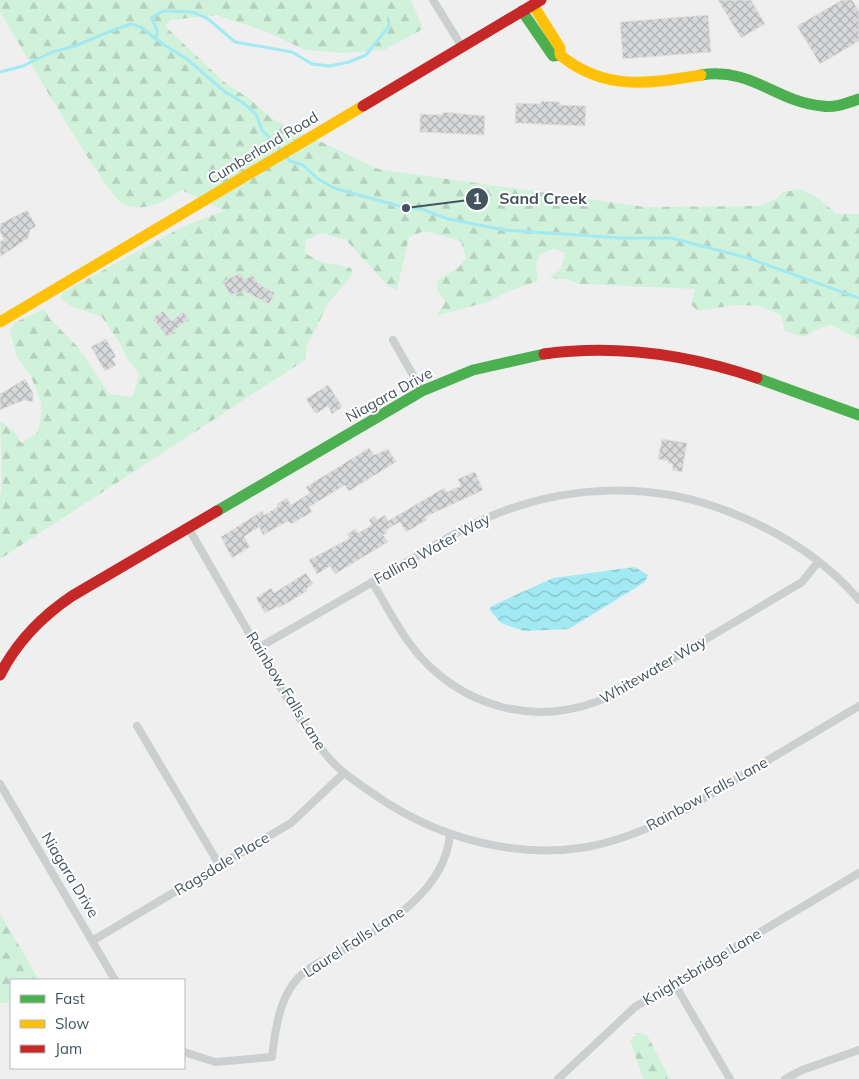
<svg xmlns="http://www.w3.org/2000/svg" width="859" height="1079" font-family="Mulish,sans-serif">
	<defs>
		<pattern id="forest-firs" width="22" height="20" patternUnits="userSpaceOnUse" patternTransform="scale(1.25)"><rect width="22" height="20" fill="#d1f2da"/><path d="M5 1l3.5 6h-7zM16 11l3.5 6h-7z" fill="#b5d1be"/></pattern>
		<pattern id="water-waves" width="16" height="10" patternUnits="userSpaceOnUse" patternTransform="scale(1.25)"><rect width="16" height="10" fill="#a2eaf3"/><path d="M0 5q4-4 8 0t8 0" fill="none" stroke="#86c0c8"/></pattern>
		<pattern id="building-cross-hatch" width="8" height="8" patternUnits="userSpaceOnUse" patternTransform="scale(1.25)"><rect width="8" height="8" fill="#d7d8d9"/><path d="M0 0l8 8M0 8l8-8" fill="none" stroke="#b0b2b3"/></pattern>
	</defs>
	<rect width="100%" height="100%" fill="#f0efef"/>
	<g fill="url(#forest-firs)">
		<path d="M0 0H411L423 29 384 50 344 53 305 50 265 31 216 15 171 20 165 26 224 82 247 97 273 119 378 169 645 207 759 206 776 199 783 192 800 189 818 198 837 214H859V339L831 325 818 329 804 337 785 331 781 315 759 306 734 305 697 311 691 304 695 289 580 284 566 279 549 278 561 269 565 253 554 249 540 254 536 265 538 281 504 293 491 301 436 316 445 302 438 291 437 281 459 267 466 258 461 241 424 231 409 237 397 290 388 286 346 240 322 233 306 240 305 253 319 261 351 268 353 274 329 302 307 346 305 360 0 559V495C4 486 0 435 0 421L14 431 21 443 37 433 41 419V402L30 374 17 358 10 331 14 323 44 309 50 319 79 348 109 394 133 397 139 373 127 359 121 345 102 317 73 307 60 298 63 292 186 225 224 211 182 190C164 202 145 213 123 204 108 198 16 38 0 12Z"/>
		<path d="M0 913 39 980H11V1001L0 1004Z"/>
		<path d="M637 1033 647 1035 670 1079H643L630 1040Z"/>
	</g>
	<path fill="url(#water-waves)" d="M635 567 648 575 645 582 569 629 524 631 501 623 489 609 494 605 553 578Z"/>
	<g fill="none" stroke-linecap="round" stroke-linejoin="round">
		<g stroke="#a2eaf3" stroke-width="3">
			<path d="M155 39C160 29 155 27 151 18L163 11 192 12 207 18 235 42 292 52 312 64 330 66 349 62 366 55 389 26 388 18"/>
			<path d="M0 72 23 66 52 52 75 46 111 31 131 24 141 27 164 45 187 59 224 91 242 102 256 114 262 130 282 151"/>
			<path d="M286 156 290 161 303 165 318 179 334 188 406 208 422 209 448 219 505 230 621 238H671L748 258 859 298"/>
		</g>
	</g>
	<g fill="url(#building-cross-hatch)" stroke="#e1e1e2">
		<path d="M718 0H751L765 24 741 38Z"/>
		<path d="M842 0H852L859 11V41L820 64 797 26Z"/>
		<path d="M708 15 711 52 623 59 620 22Z"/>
		<path d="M541 101 560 102V105L586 106 585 126 515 123 516 103 541 104Z"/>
		<path d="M443 112 485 116 484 135 420 132V114L443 115Z"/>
		<path d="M27 210 36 226 30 230 28 238 0 257V242L4 239 0 232V224Z"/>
		<path d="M240 273 244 280 252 275 258 284 275 293 269 304 244 291 230 295 223 282Z"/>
		<path d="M163 311 171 321 183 312 188 319 167 337 153 318Z"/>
		<path d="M106 339 116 357 112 359 116 365 105 371 91 347Z"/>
		<path d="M25 379 33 393V402L24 400 0 410V394Z"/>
		<path d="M328 385 342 406 341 408 332 414 328 406 317 413 314 412 306 399Z"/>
		<path d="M662 439 687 443 682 472 672 470 673 464 668 463 669 461 658 459Z"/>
		<path d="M369 448 374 455 388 449 396 462 349 491 345 485 309 507 312 512 291 524 288 521 263 535 259 527 246 535 244 537 250 547 232 558 221 537 262 511 264 515 278 507 277 504 287 498 291 505 310 493 306 487Z"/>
		<path d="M475 472 483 490 425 517 427 520 406 532 400 522 386 530 387 533 383 535 388 542 335 574 330 566 317 574 309 560 350 538 347 534 355 529 358 533 372 525 369 520 375 516 377 520 385 515 388 521 444 488 447 492 461 486 458 479Z"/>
		<path d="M306 573 313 584 306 589 307 591 279 608 278 606 265 613 256 598 271 588 274 593Z"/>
	</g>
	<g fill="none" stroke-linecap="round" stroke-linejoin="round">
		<g stroke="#cbcfd0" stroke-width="8">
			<path d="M433 0 462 47"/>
			<path d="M393 340 422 391"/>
			<path d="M188 527C211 568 235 608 258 649 280 686 300 724 328 757 342 774 361 785 378 797 438 838 515 859 587 847 619 841 648 829 676 815L859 706"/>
			<path d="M372 582C385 603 396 625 410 644 457 708 539 730 610 696L802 582 818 562"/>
			<path d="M258 648C301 623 344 599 386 574 420 555 453 532 489 517 566 484 654 481 732 513 780 532 826 561 859 600"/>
			<path d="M137 726 220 866"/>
			<path d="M0 784 115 980"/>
			<path d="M92 941 291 823 343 774"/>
			<path d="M674 983 730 1079"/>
			<path d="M184 1052 215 1062 272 1057C275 1031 279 998 298 978 310 965 325 960 340 952 386 925 445 892 450 834"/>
			<path d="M558 1079 635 1007 859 873"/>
			<path d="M785 1079 802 1070 859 1050"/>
		</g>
		<g stroke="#4caf50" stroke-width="11">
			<path d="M522 11 553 56 560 55"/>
			<path d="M701 75C752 67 776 102 822 106 835 108 847 103 859 99"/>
			<path d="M757 378 859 415"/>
			<path d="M217 511 422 391 473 370 544 354"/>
		</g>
		<g stroke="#ffc107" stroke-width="11">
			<path d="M533 5 560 48V55C604 91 648 84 701 75"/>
			<path d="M0 322 363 106"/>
		</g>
		<g stroke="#c62828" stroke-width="11">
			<path d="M363 106 541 0"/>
			<path d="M544 354C617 344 689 355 757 378"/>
			<path d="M0 675C17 641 41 617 72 596L217 511"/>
		</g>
	</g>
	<g text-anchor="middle" stroke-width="4" stroke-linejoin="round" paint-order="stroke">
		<g font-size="15" fill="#44545e" stroke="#fff">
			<text transform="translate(263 148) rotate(-31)" y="5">Cumberland Road</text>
			<text transform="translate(389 395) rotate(-29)" y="5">Niagara Drive</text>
			<text transform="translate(432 549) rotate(-29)" y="5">Falling Water Way</text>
			<text transform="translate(653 670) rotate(-30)" y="5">Whitewater Way</text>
			<text transform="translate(286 691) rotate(58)" y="5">Rainbow Falls Lane</text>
			<text transform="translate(707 794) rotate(-29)" y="5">Rainbow Falls Lane</text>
			<text transform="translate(222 864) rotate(-31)" y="5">Ragsdale Place</text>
			<text transform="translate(70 875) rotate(59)" y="5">Niagara Drive</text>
			<text transform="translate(354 942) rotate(-33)" y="5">Laurel Falls Lane</text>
			<text transform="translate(702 967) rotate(-31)" y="5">Knightsbridge Lane</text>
		</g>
	</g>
	<path fill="none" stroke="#44545e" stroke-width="2" d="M406 208L477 199"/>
	<g fill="#44545e" stroke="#fff" stroke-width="2">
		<circle cx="406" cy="208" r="5"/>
		<circle cx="477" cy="199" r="12"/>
	</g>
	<g font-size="15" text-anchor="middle" font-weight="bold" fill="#fff">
		<text x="477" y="204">1</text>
	</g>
	<g font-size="16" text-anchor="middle" font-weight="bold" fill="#44545e" stroke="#fff" stroke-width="4" stroke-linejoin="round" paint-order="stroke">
		<text x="543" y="204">Sand Creek</text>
	</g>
	<rect x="10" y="979" width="175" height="90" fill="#ffffff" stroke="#b4bbbf"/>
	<rect x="20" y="995" width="25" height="8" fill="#4caf50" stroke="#b4bbbf"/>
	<text x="55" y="1004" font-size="15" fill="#44545e">Fast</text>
	<rect x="20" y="1020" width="25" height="8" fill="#ffc107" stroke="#b4bbbf"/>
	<text x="55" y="1029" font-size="15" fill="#44545e">Slow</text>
	<rect x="20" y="1045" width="25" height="8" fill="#c62828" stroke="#b4bbbf"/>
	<text x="55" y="1054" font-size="15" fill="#44545e">Jam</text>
</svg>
